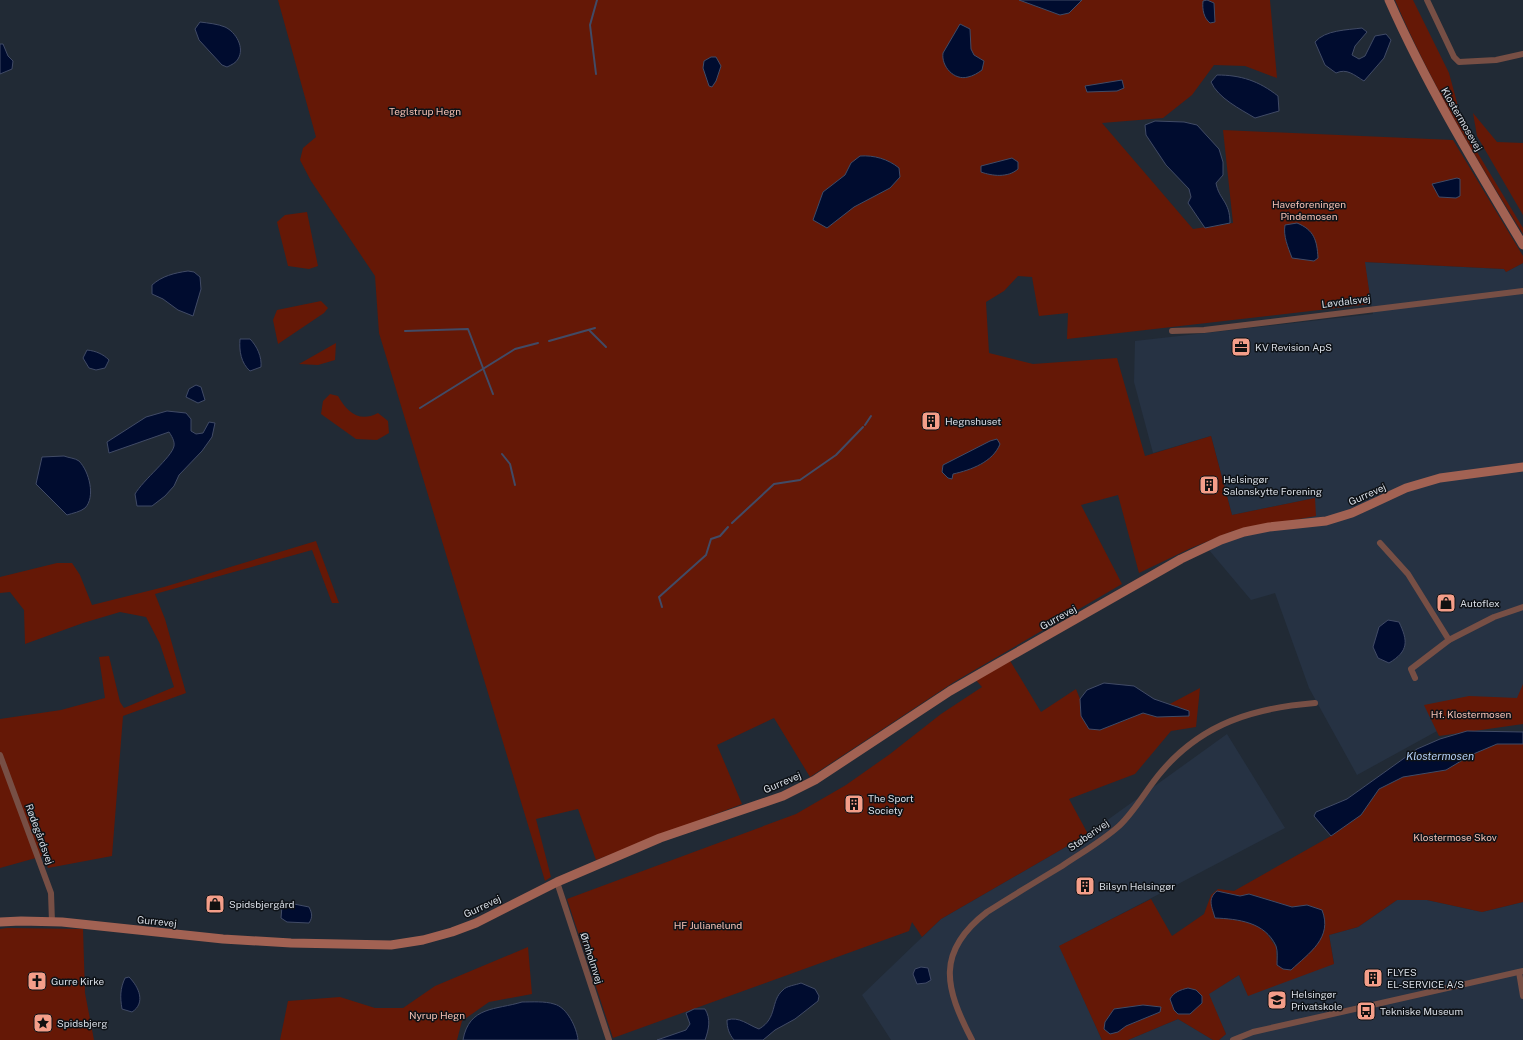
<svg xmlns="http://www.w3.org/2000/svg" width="1523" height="1040" font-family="'Public Sans',sans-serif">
	<rect width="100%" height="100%" fill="#212a35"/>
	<g fill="#263243">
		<path d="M1364 262 1504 269 1506 272 1523 263V718L1448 725 1357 775 1309 688 1275 593 1251 600 1209 550 1315 498 1232 515 1211 436 1153 453 1134 382 1135 341 1373 314Z"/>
		<path d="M1227 734 1285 828 1060 946 1102 1040H891L862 995 941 919 1088 834Z"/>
		<path d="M1397 900H1427L1482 912 1523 902V1040H1219L1226 1034 1208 994 1239 975 1248 995 1334 963 1329 935 1358 927Z"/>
		<path d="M1178 1019 1213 1040H1128Z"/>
	</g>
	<g fill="#651806" fill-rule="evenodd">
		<path d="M278 0H1019L1060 15 1069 13 1082 0H1270L1277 78 1245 66 1214 65 1192 95 1163 118 1102 123 1193 229 1233 223 1223 130 1453 140 1523 256V263L1506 272 1504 269 1365 262 1371 304 1067 339 1068 313 1039 316 1032 277 1018 276 1004 291 986 302 989 353 1033 364 1117 358 1145 456 1211 436 1232 515 1315 498 1316 516 1233 531 1191 548 1139 573 1118 495 1081 505 1122 584 954 682 810 777 774 718 717 745 742 804 596 860 578 809 536 819 551 877 545 881 379 333 375 276 311 181 300 160 303 148 316 137ZM851 163 900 177 890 188 854 207 827 228 813 220 823 192 845 175ZM995 439 998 448 982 464 953 474 949 479 942 472 943 465Z"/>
		<path d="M1395 0H1413L1449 73 1465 132 1523 228V234C1476 158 1430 82 1395 0Z"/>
		<path d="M1473 113 1497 142 1523 143V215L1477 136Z"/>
		<path d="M307 212 318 266 309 269 288 266 277 222 285 215Z"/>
		<path d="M321 301 328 308 324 313 278 344 273 320 277 310Z"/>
		<path d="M336 343 335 360 318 365 299 364Z"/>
		<path d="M330 394 338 396C347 412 359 423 378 413L388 421 389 433 377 440 356 439 321 414 323 401Z"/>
		<path d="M316 541 339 603H332L312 550 155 594 165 619 186 693 123 716 112 856 48 868 43 856 0 868V719L61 710 105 698 99 657 109 656 120 702 124 708 174 687 160 644 146 617 120 612 83 623 25 644 24 610 10 592 0 593V577L57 563H72L80 575 92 605 164 587Z"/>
		<path d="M1009 659 1041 712 1076 689 1080 699 1081 716 1100 730 1143 713 1157 717 1189 716 1178 706 1168 705 1200 688 1196 727 1171 731 1135 774 1069 799 1088 834 941 919 922 937 912 922 909 931 613 1038 567 899 796 814 846 785 890 754 941 714 982 687 975 679Z"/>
		<path d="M1523 684V724L1439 736 1424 705 1469 696 1517 698Z"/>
		<path d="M1497 744H1523V902L1482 912 1427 900H1397L1358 927 1329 935 1334 964 1248 996 1239 975 1209 994 1226 1034 1219 1040H1213L1178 1019 1128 1040H1102L1059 946 1151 899 1172 936 1204 914 1211 895 1218 889 1234 891 1331 836 1361 815 1379 789 1403 777 1446 770 1471 755ZM1217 891 1240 896 1249 894 1292 907 1307 905 1316 946 1291 970 1283 969 1277 965 1276 947 1263 928 1239 919ZM1143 1005 1160 1012 1126 1026 1114 1009Z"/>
		<path d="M7 928 83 929 85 993 94 1040H0V929Z"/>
		<path d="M528 947 532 994 489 1002 462 1021 457 1040H280L288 1001 340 997 375 1008H403L435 986Z"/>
	</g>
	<g fill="#000c2f" stroke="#414b66">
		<path d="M1019 0H1082L1069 13 1060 15Z"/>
		<path d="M1207 0 1214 3 1215 22 1210 23C1204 18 1202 10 1203 1Z"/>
		<path d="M200 22C208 23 218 24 225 27 236 32 245 48 238 59 236 63 231 65 227 67L222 65 199 40 195 29Z"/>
		<path d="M960 24 970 29 971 49 974 55 984 61 982 70C978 73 973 76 968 77 954 81 941 66 943 53Z"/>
		<path d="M1362 28 1367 32 1355 46 1352 55 1359 59 1365 56 1375 36 1386 34 1391 40 1384 58 1364 81C1354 75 1347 68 1336 73L1325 65 1315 42C1325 30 1347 30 1362 28Z"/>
		<path d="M0 44H3L8 56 13 61 12 69 0 74Z"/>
		<path d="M711 57H716L721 66 716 81 712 87 709 86 703 68 704 61Z"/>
		<path d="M1217 75C1241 75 1259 81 1278 96L1279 111 1255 118C1240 109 1218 98 1211 82Z"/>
		<path d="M1122 80 1124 88 1117 91 1087 92 1085 86Z"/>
		<path d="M1155 121 1184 122 1197 125 1219 149 1223 162V175L1216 183C1219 200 1230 201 1230 223L1205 228 1188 203 1191 197 1189 189 1166 165 1146 135 1145 125Z"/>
		<path d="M860 156C874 155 888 159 899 168L900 177 890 188 854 207 827 228 813 220 823 192 845 175 851 163Z"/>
		<path d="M1012 158 1018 162V169C1008 178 992 176 981 172V166Z"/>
		<path d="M1457 178 1460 179V196L1456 198 1439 197 1432 184Z"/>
		<path d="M1297 223C1314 230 1317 240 1318 258L1314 261 1292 258C1288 247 1283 236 1285 225Z"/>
		<path d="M188 271 194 272 200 277 201 289 193 316 178 310 163 299 152 294V285C162 276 174 273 188 271Z"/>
		<path d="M240 339H250C257 346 262 357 261 367L250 371C241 363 239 351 240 339Z"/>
		<path d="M87 350C96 351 103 354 109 360L105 368 96 370 89 368 83 358Z"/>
		<path d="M196 385 201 387 205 400 198 403 186 397 189 389Z"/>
		<path d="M167 411 186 413 191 419V431L196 434 203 433 209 422 215 423 212 437 202 451 179 475 174 486 165 496 152 506H137L135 494C143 480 172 457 174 446 175 441 171 435 169 432L109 453 107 442 146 417Z"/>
		<path d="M997 439 1000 444C993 462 971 470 953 474L952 479 948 478 942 472 943 465 990 441Z"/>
		<path d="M64 456C69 458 75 458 79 461 89 471 96 497 85 508 80 512 73 513 67 515L36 484 42 457Z"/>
		<path d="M1388 620 1399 622C1408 641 1409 651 1389 663L1378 658 1373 647 1379 627Z"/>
		<path d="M1104 683 1134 686 1154 699 1189 711V716L1157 717 1143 713 1100 730 1089 729 1081 716 1080 699 1087 690Z"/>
		<path d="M1467 731 1523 732V744H1497L1471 755 1446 770 1403 777 1379 789 1361 815 1331 836 1314 816 1316 812 1347 799 1417 749 1440 739Z"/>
		<path d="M1217 891 1240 896 1249 894 1292 907 1307 905 1322 910C1333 938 1309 953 1291 970L1283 969 1277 965C1277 959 1278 951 1276 946 1265 922 1238 919 1215 918 1212 907 1207 899 1217 891Z"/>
		<path d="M289 903 309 907C312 913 313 917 309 923L287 922 281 918 282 906Z"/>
		<path d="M921 967 928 968 931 980 926 983 917 984 913 974 915 969Z"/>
		<path d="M129 977C139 987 146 1003 132 1012L122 1009C120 997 120 989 125 978Z"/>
		<path d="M801 983 815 989 819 996 818 1001 795 1019 775 1030 763 1040H734C729 1034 727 1028 727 1020 739 1016 748 1025 759 1029 778 1018 770 1001 783 990 786 986 796 985 801 983Z"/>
		<path d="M1188 988 1196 990 1202 996V1003L1190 1014H1178L1174 1010 1170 999C1174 992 1180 990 1188 988Z"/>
		<path d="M522 1002C532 1002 545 1001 554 1004 567 1007 577 1028 578 1040H463C469 1006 496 1010 522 1002Z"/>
		<path d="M1143 1005 1161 1007 1160 1012 1126 1026 1118 1032 1110 1034 1104 1029 1105 1022 1114 1009Z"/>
		<path d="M694 1009H705C711 1019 709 1029 705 1040H657L686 1030 690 1024 686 1013Z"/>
	</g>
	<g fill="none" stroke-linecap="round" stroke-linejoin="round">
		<g stroke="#414b66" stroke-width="2">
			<path d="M596 74 590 25 597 0"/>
			<path d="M589 330 606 347"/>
			<path d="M405 331 468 329 493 394"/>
			<path d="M549 341 595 328"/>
			<path d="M420 408 515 349 538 343"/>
			<path d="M865 425 871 416"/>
			<path d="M502 454 510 464 515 485"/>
			<path d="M732 523 774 484 800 480 836 455 863 427"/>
			<path d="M662 607 659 597 706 555 711 539 720 536 728 527"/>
		</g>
		<g stroke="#774f45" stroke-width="6">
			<path d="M1427 0 1454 57 1459 62 1496 60 1523 54"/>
			<path d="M1172 331 1204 330 1523 291"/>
			<path d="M1380 543 1408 574 1449 640"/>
			<path d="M1415 678 1411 669 1449 640 1494 617 1523 607"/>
			<path d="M0 755 51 893 52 922"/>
			<path d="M557 882 609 1040"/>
			<path d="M1519 972 1523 996"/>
			<path d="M972 1040C945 988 935 952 987 912 1012 896 1037 881 1062 866 1081 853 1101 842 1119 826 1136 810 1147 788 1162 771 1203 723 1254 708 1315 703"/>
			<path d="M1233 1040 1253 1032 1523 971"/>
		</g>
		<g stroke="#a26253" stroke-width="9">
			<path d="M1389 0C1427 86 1475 165 1523 245"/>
			<path d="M0 922 21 921 62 922 223 939 291 943 391 945 423 940 452 932 476 923 557 882 660 838 783 796 815 780 950 691 995 665 1181 559 1221 540 1244 532 1269 527 1326 521 1352 513 1406 488 1440 478 1523 467"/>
		</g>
	</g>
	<defs>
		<symbol id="office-square" viewBox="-11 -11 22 22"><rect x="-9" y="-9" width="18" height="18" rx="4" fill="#f49e89" stroke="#0e1217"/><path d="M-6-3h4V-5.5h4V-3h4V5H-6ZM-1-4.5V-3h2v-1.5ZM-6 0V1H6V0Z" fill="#111"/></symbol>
		<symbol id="building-square" viewBox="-11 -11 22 22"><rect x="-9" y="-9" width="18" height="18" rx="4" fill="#f49e89" stroke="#0e1217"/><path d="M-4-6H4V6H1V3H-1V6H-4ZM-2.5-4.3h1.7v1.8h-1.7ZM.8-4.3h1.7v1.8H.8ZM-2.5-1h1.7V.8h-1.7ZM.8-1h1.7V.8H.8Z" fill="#111"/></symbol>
		<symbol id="shop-square" viewBox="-11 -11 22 22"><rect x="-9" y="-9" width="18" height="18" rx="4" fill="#f49e89" stroke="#0e1217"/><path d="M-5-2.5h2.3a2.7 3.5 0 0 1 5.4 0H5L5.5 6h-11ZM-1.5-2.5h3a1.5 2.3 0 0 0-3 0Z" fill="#111"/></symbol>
		<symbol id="church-square" viewBox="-11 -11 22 22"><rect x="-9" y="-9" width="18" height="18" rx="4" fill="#f49e89" stroke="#0e1217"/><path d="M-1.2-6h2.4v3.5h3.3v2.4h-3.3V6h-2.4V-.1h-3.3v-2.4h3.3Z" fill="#111"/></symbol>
		<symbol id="school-square" viewBox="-11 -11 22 22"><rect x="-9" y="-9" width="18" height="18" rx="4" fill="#f49e89" stroke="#0e1217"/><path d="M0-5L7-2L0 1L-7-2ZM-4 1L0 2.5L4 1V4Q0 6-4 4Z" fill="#111"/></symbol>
		<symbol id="bus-square" viewBox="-11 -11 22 22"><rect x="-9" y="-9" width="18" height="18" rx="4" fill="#f49e89" stroke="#0e1217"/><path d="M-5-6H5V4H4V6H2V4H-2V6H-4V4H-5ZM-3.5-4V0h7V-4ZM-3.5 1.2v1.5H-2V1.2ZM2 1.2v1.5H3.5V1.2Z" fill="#111"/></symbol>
		<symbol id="sight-square" viewBox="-11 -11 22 22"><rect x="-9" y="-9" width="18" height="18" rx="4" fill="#f49e89" stroke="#0e1217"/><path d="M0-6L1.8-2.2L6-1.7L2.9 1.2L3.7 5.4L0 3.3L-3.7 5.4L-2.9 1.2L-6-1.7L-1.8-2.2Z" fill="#111"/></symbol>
	</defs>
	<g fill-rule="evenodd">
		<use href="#office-square" x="1230" y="336" width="22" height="22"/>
		<use href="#building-square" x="920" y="410" width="22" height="22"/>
		<use href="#building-square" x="1198" y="474" width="22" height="22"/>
		<use href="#shop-square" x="1435" y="592" width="22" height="22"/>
		<use href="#building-square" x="843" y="793" width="22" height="22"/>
		<use href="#building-square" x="1074" y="875" width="22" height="22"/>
		<use href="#shop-square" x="204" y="893" width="22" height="22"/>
		<use href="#building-square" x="1362" y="967" width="22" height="22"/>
		<use href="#church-square" x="26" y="970" width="22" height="22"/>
		<use href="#school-square" x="1266" y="989" width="22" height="22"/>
		<use href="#bus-square" x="1355" y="1000" width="22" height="22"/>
		<use href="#sight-square" x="32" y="1012" width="22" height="22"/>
	</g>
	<g text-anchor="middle" stroke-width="3" stroke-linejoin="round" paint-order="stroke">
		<g font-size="10" fill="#f5c1b4" stroke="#0e1217">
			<text x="425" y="115">Teglstrup Hegn</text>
			<text x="1309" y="208">Haveforeningen<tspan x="1309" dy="12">Pindemosen</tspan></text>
			<text x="1471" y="718">Hf. Klostermosen</text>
			<text x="1455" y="841">Klostermose Skov</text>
			<text x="708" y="929">HF Julianelund</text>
			<text x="437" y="1019">Nyrup Hegn</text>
		</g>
		<g font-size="10" fill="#d8dde5" stroke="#0e1217">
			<text transform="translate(1462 119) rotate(60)" y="4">Klostermosevej</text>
			<text transform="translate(1346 301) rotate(-7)" y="4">Løvdalsvej</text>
			<text transform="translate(1367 494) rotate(-24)" y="4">Gurrevej</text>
			<text transform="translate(1058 617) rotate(-29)" y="4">Gurrevej</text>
			<text transform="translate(782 782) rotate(-23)" y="4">Gurrevej</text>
			<text transform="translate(40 834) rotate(70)" y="4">Rødegårdsvej</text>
			<text transform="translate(1088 835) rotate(-35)" y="4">Støberivej</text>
			<text transform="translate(482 906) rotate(-25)" y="4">Gurrevej</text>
			<text transform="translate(157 921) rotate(6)" y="4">Gurrevej</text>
			<text transform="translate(592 958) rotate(72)" y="4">Ørnholmvej</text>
		</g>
		<g font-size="10" fill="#d8dde5" stroke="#0e1217" text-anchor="start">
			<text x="1255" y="351">KV Revision ApS</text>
			<text x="945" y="425">Hegnshuset</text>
			<text x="1223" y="483">Helsingør<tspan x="1223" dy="12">Salonskytte Forening</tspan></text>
			<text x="1460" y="607">Autoflex</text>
			<text x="868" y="802">The Sport<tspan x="868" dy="12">Society</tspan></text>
			<text x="1099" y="890">Bilsyn Helsingør</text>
			<text x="229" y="908">Spidsbjergård</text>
			<text x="1387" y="976">FLYES<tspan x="1387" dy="12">EL-SERVICE A/S</tspan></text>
			<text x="51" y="985">Gurre Kirke</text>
			<text x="1291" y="998">Helsingør<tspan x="1291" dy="12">Privatskole</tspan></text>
			<text x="1380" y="1015">Tekniske Museum</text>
			<text x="57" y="1027">Spidsbjerg</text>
		</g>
		<g font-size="11" font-style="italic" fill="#b2cef6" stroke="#0e1217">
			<text x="1440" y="760">Klostermosen</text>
		</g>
	</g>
</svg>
